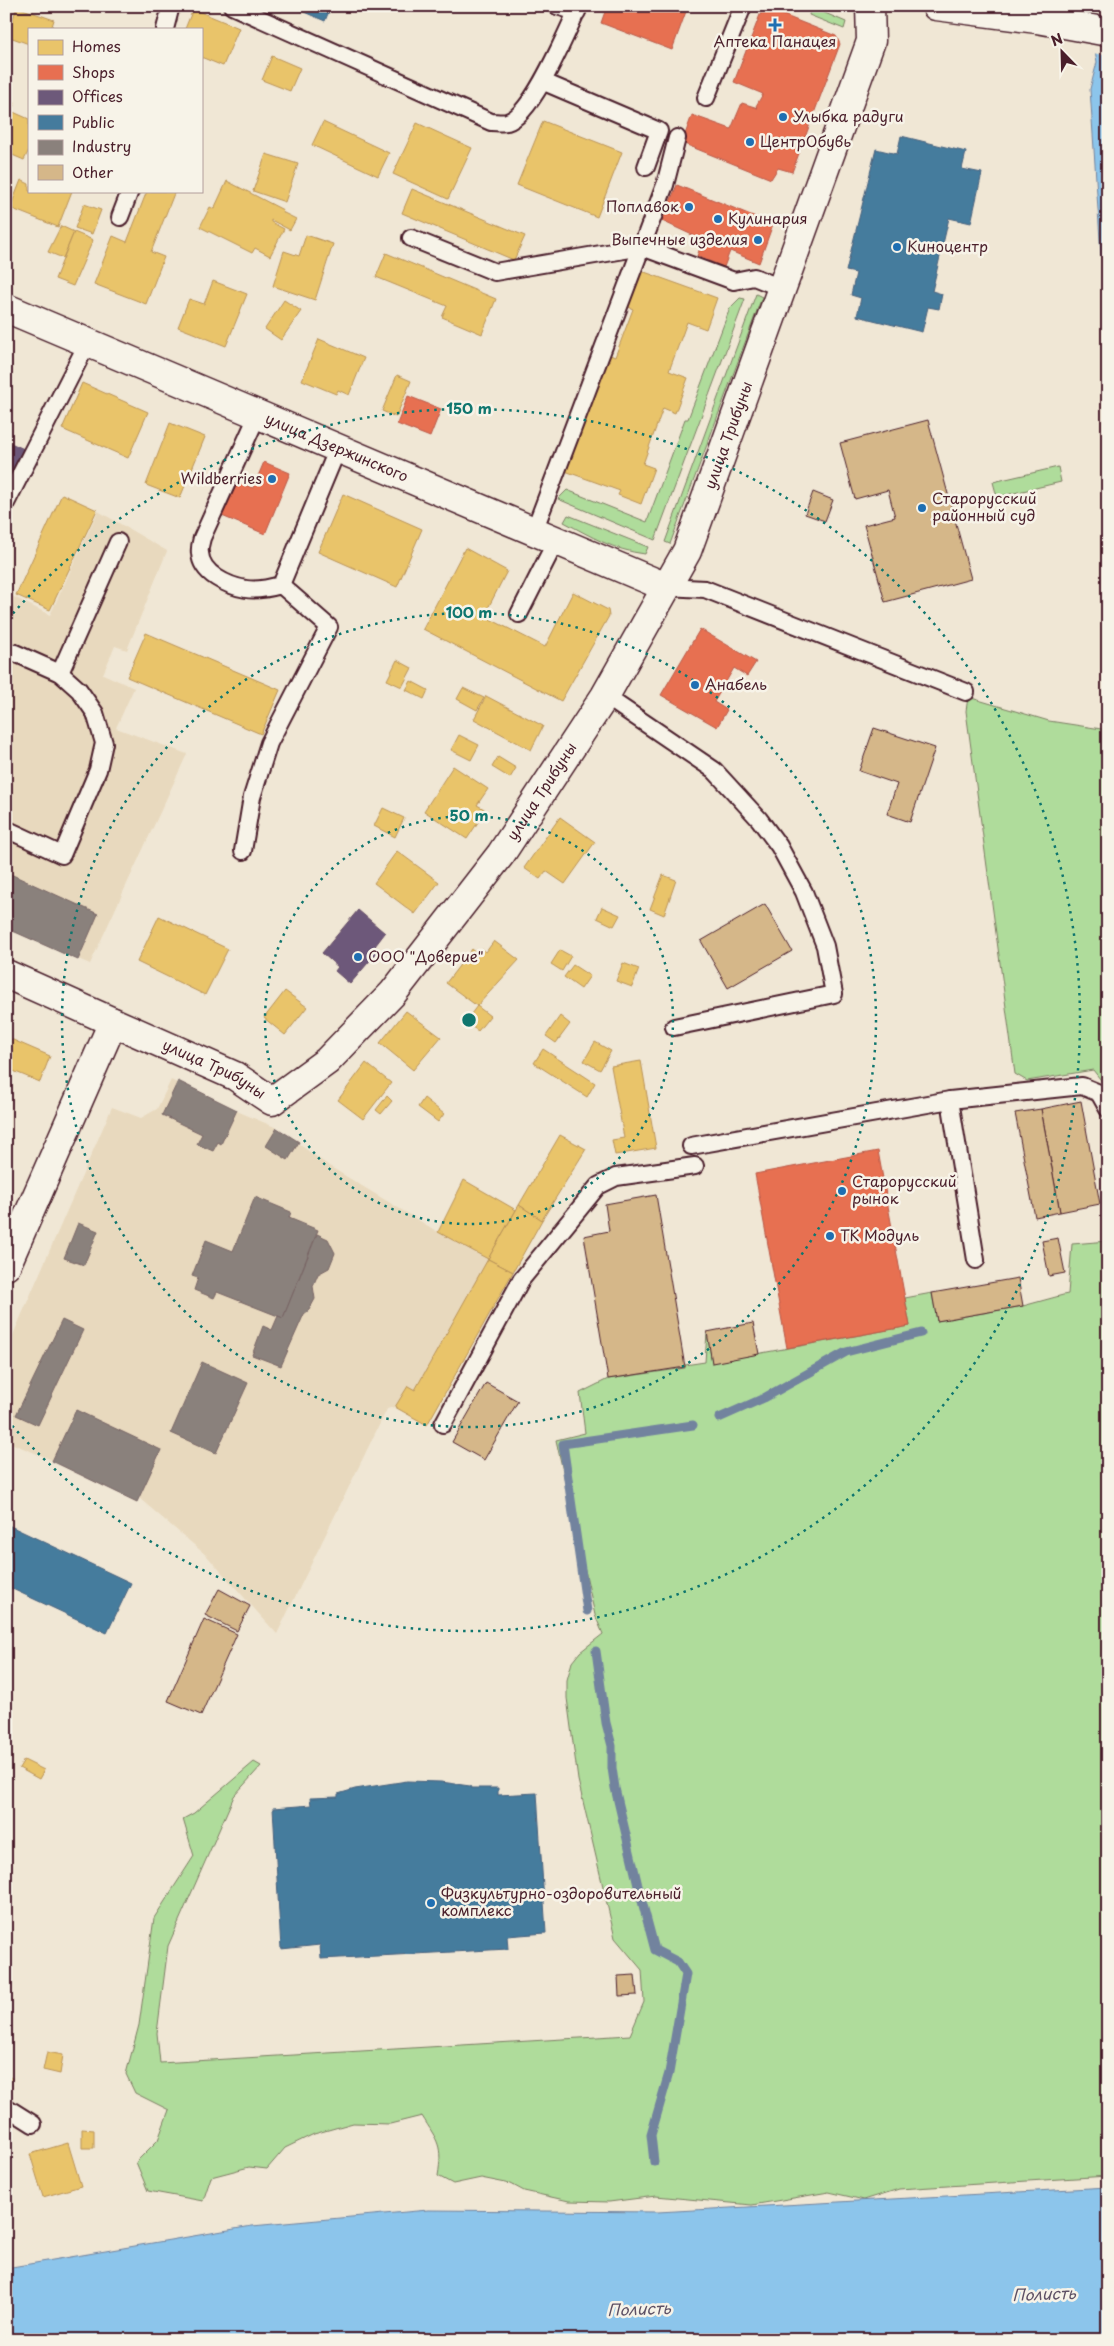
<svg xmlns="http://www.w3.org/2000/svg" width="1114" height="2346" font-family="'Playpen Sans',sans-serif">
	<rect width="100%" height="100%" fill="#f0e7d5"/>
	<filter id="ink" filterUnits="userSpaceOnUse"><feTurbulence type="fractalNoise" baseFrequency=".02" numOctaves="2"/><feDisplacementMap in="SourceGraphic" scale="10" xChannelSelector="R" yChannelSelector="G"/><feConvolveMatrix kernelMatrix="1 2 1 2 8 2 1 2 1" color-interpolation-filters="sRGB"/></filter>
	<g filter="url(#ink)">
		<g fill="#e8d9be">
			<path d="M98 511 167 551 127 650 115 646 103 674 134 688 116 728 187 754 90 964 6 928V607L12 596 50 615Z"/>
			<path d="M171 1080 177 1083 178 1081 237 1111 277 1128 329 1166 438 1232 513 1272 427 1425 395 1407 387 1409 277 1634 207 1556 139 1498 137 1502 52 1461V1460L6 1441V1351L112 1107 141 1118 157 1109Z"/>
		</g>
		<g fill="#afdc9b" stroke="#7c7e63">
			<path d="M811 7 846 22 844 29 809 15Z"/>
			<path d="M756 294 762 297 670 544 665 542Z"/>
			<path d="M740 298 745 299 655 540 558 499 567 490 647 522 685 419H688L730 308Z"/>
			<path d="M1058 467 1061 482 997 497 993 482Z"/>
			<path d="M568 515 648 547 645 554C613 550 592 537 564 522Z"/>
			<path d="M968 697 1049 721 1108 730V1089L1093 1070 1027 1081 1015 1074 966 711Z"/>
			<path d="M1108 1241V2176L899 2189 864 2200 829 2192 752 2205 656 2196 609 2202 569 2201 524 2191 511 2184 481 2178 453 2184 438 2176C443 2145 438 2142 422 2116L390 2124 353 2123 314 2134 285 2148 267 2169 249 2167 211 2177 203 2201 148 2191 136 2162 158 2140 169 2110 135 2093 126 2074 139 2025 154 1918 194 1856 183 1819 194 1813 254 1762 261 1766 234 1796 168 1946 157 2033 160 2063 630 2035 644 2002 642 1970 615 1938 578 1780 567 1698V1680L572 1662 580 1652 603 1634 595 1615 556 1440 585 1433 580 1393 608 1379 685 1368V1365L705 1362 707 1332 712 1362 910 1326 905 1298 932 1293 937 1321 1023 1306 1063 1295 1068 1294 1072 1244Z"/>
		</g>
		<g fill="#8cc5eb" stroke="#72839e">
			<path d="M1087 6H1108V289L1101 255 1090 89 1097 62Z"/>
			<path d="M1108 2187V2340H6V2268L252 2226 428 2210 658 2212Z"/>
		</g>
		<path fill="#f0e7d5" d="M1085 6 1108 9V56L1093 53Z"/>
		<g fill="#e9c46a" stroke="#b99257">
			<path d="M17 7 54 20 51 29H29V44L7 36Z"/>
			<path d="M193 9 239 28 223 66 201 57V29H185Z"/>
			<path d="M272 56 300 68 290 91 262 80Z"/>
			<path d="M6 100 15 103 11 111 29 119V150L24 160 10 154 6 159Z"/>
			<path d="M543 121 622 152 597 217 517 185Z"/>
			<path d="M323 122 389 153 378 176 312 145Z"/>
			<path d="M417 123 472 148 448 199 393 174Z"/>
			<path d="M266 154 298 164 285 202 253 191Z"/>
			<path d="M21 180 29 184V191H72L58 227 10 208Z"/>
			<path d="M227 181 283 210 282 212 296 219 290 230 271 220V222L284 229 270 256 255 248 252 253 200 227 210 207 214 209Z"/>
			<path d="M412 189 525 236 514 260 402 213Z"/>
			<path d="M147 191H175L151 252 164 257 146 304 94 284 113 236 127 242Z"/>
			<path d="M84 204 101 210 92 234 75 228Z"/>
			<path d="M61 226 74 232 63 258 48 252Z"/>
			<path d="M74 232 93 240 73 286 55 279Z"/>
			<path d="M306 235 333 244 315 300 273 286 284 251 299 256Z"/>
			<path d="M386 253 496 299 482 334 442 317 447 306 376 277Z"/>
			<path d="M639 270 717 298 706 329 687 322 669 371 688 378 675 413 663 408 643 464 654 468 641 504 618 495 620 491 565 471 608 354 615 357 633 309 626 306Z"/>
			<path d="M213 281 247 294 226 346 178 327 189 299 204 304Z"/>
			<path d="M284 300 301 311 281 340 265 329Z"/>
			<path d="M319 339 364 358 349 395 338 390 336 394 302 380Z"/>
			<path d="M397 375 411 381 396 417 382 411Z"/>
			<path d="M82 383 148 412 128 458 62 429Z"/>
			<path d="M170 423 205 437 180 498 146 485Z"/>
			<path d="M62 494 97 510 50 610 16 595Z"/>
			<path d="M343 494 422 529 397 587 318 552Z"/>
			<path d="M465 548 507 571 484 616 545 647 573 592 608 610 609 616 561 701 423 629Z"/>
			<path d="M146 633 280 690 261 734 127 677Z"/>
			<path d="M397 660 412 668 402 687 387 680Z"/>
			<path d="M411 681 428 690 424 699 406 690Z"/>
			<path d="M463 688 484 698 477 710 457 699Z"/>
			<path d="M486 696 543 726 531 750 474 719Z"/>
			<path d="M459 735 479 745 471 760 451 750Z"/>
			<path d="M498 757 516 768 510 778 492 767Z"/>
			<path d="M453 766 488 789 477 805 486 810 467 839 424 811Z"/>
			<path d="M383 808 404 818 395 837 374 826Z"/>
			<path d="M560 817 595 842 565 884 546 871 540 879 524 868Z"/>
			<path d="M397 851 439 882 415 914 374 883Z"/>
			<path d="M663 875 676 880 664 915 650 909Z"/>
			<path d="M602 907 620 915 614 926 597 918Z"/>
			<path d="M159 916 228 949 205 995 137 962Z"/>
			<path d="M494 941 519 960 477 1006 446 983 472 949 478 954 482 949 486 952Z"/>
			<path d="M560 950 571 956 562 971 551 964Z"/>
			<path d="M623 963 639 969 632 987 616 981Z"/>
			<path d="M573 965 590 976 581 989 564 977Z"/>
			<path d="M285 991 307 1007 285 1035 264 1018Z"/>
			<path d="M477 1006 490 1016 478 1031 465 1022Z"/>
			<path d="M406 1011 441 1037 413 1070 380 1043Z"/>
			<path d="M560 1016 570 1024 556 1043 546 1036Z"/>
			<path d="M6 1037 50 1056 40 1082 6 1068Z"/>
			<path d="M595 1042 611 1051 600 1070 584 1061Z"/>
			<path d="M543 1049 595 1083 587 1097 534 1063Z"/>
			<path d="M641 1061 656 1148 615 1155 612 1140 624 1138 611 1066Z"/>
			<path d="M366 1063 391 1083 363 1119 338 1100Z"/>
			<path d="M387 1096 392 1101 381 1114 376 1110Z"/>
			<path d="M424 1098 444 1114 438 1122 418 1107Z"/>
			<path d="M560 1135 586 1149 542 1220 519 1205Z"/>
			<path d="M464 1180 516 1210 488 1259 438 1232Z"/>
			<path d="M519 1205 542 1220 513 1272 488 1259Z"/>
			<path d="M488 1259 513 1272 427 1425 395 1407 408 1386 415 1390Z"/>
			<path d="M24 1760 44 1770 39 1779 19 1768Z"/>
			<path d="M6 1870 11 1873 6 1880Z"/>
			<path d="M47 2052 63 2055 60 2074 43 2070Z"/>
			<path d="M6 2075 12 2078 6 2088Z"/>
			<path d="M82 2129 94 2130V2148H82Z"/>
			<path d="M68 2143 81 2186 43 2197 30 2154Z"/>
		</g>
		<g fill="#e76f51" stroke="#b85746">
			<path d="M607 6H688L672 50 601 23Z"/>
			<path d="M763 7 836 36 840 44 792 172 778 168 771 179 682 143 692 115 731 129 742 103 758 108 756 106 763 94 734 82Z"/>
			<path d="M677 185 773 224 759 263 730 251 724 267 697 256 703 240 662 221Z"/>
			<path d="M408 396 441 409 430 437 397 424Z"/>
			<path d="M264 462 290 473 265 534 222 516 237 482 253 488Z"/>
			<path d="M700 629 756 662 747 676 734 668 714 702 727 710 717 727 661 695Z"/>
			<path d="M878 1151 910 1326 787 1348 755 1174Z"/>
		</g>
		<g fill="#6d597a" stroke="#624862">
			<path d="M6 441 24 449 11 476 6 474Z"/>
			<path d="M358 910 385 933 375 946 379 950 350 984 335 971 338 967 322 953Z"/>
		</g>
		<g fill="#457b9d" stroke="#465f7b">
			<path d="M290 6H331L325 21Z"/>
			<path d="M901 136 966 152 962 169 982 173 971 223 949 218 932 291 942 294 939 309 928 307 922 332 857 316 861 298 851 295 856 273 846 271 876 149 897 154Z"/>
			<path d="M8 1525 131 1583 107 1633 6 1586Z"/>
			<path d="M407 1781 441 1782 470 1786 471 1788H498V1795L537 1793 546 1933 507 1936 508 1949 321 1959 320 1945 281 1949 273 1808 311 1805 310 1798 338 1797V1794L355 1789Z"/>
		</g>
		<g fill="#8a817c" stroke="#776464">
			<path d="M6 590 12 593 6 603Z"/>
			<path d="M6 872 98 914 78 960 6 928Z"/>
			<path d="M178 1081 237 1110 221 1144 218 1142 213 1151 197 1144 202 1134 162 1115Z"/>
			<path d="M277 1128 299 1142 288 1160 266 1146Z"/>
			<path d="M255 1197 291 1212 289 1218 318 1230 283 1318 217 1292 214 1298 194 1290 198 1278 192 1276 206 1240 233 1251Z"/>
			<path d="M78 1223 98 1231 84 1265 64 1258Z"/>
			<path d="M317 1234 328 1239 335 1253 329 1268 318 1274 313 1286 315 1299 309 1310 304 1314 281 1366 252 1355 263 1326 272 1330 278 1316 283 1318Z"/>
			<path d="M62 1320 83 1330 38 1425 16 1415Z"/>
			<path d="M202 1362 248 1383 216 1453 171 1433Z"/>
			<path d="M76 1410 161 1450 137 1502 52 1461Z"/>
		</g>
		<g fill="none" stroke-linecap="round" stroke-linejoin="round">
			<g stroke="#72839e" stroke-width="9">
				<path d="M719 1418 764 1398 846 1352 921 1333"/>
				<path d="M587 1611 563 1444 693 1425"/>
				<path d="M596 1651 606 1723 612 1746V1768L615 1788 639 1890 655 1950 678 1962 686 1974 669 2073 651 2135 654 2162"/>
			</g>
		</g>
		<g fill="#d5b789" stroke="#4a1f2b">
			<path d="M928 420 971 579 885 602 864 525 895 517 888 490 855 499 840 443Z"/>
			<path d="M813 492 833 500 825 521 805 514Z"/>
			<path d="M874 728 935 748 910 822 887 814 897 784 859 771Z"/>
			<path d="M765 904 792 951 728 988 701 941Z"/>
			<path d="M1081 1101 1100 1204 1060 1212 1041 1109Z"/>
			<path d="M1041 1109 1060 1212 1035 1217 1015 1113Z"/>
			<path d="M656 1195 685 1367 608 1379 584 1236 609 1231 605 1204Z"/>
			<path d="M1058 1238 1065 1273 1049 1276 1042 1241Z"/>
			<path d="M1018 1278 1023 1306 937 1321 932 1293Z"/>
			<path d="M753 1323 759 1354 712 1363 707 1332Z"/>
			<path d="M486 1383 518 1401 484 1460 452 1442Z"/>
			<path d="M219 1589 250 1606 237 1631 205 1615Z"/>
			<path d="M204 1619 237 1634 201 1715 168 1701Z"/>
			<path d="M635 1975 637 1995 619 1996 618 1976Z"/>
		</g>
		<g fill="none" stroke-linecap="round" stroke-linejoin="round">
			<defs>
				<g id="service">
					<path d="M232 6 491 122C496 122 502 123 507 122 533 115 567 31 579 6"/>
					<path d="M557 6 577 12"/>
					<path d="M165 29 171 6"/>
					<path d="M544 82 659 131 646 167"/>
					<path d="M706 98 743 6"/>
					<path d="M120 217 130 191"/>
					<path d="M411 238 495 272 642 247 734 281 754 277 781 288"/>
					<path d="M6 503 88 342"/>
					<path d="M534 531 665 185 677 138"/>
					<path d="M281 585 338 448"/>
					<path d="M666 587 705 589 966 692"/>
					<path d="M519 614 556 541"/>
					<path d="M6 652 15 653 60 673 79 690 95 713 104 743 98 770 62 855 6 829"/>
					<path d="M60 673 118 542"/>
					<path d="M605 696 714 770 759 819 779 846 804 892 825 946 834 994 674 1027"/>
					<path d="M243 851 252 797 269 743 329 627 281 585C270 588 258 591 246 589 228 586 201 574 200 553 199 548 201 542 202 538L258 414"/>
					<path d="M950 1100 1082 1086 1099 1093 1108 1109"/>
					<path d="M691 1146 950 1100 976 1260"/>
					<path d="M443 1424 521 1280 598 1186 616 1177 695 1166"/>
					<path d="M6 2107 33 2124"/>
				</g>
				<g id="minor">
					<path id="s1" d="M6 308 666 587"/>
					<path d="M6 974 113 1022"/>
					<path id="s2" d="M6 1266 113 1022 235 1076 272 1101 327 1061 393 993 501 854 605 696 687 551 871 41 870 6"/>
				</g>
				<path id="tertiary" d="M936 6 1037 19 1108 32"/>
			</defs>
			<use href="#service" stroke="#4a1f2b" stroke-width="20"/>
			<use href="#minor" stroke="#4a1f2b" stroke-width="31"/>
			<use href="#tertiary" stroke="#4a1f2b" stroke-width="31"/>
			<use href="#service" stroke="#f7f3e8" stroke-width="16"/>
			<use href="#minor" stroke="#f7f3e8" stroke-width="28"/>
			<use href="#tertiary" stroke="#f7f3e8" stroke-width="28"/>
		</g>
	</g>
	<g fill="none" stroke="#0f766e" stroke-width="2.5" stroke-dasharray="2.5 5">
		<circle cx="469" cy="1020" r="204"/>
		<circle cx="469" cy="1020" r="407"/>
		<path d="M8 619A611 611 0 1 1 8 1421"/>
	</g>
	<g fill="#1f6fb2" stroke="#f7f3e8" stroke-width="2">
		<path d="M772.5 17.5h5v5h5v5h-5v5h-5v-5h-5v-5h5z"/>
		<circle cx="783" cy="117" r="5"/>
		<circle cx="750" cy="142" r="5"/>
		<circle cx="689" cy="207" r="5"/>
		<circle cx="718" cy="219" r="5"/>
		<circle cx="758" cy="240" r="5"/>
		<circle cx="897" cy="247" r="5"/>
		<circle cx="272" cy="479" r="5"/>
		<circle cx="922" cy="508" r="5"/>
		<circle cx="695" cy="685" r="5"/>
		<circle cx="358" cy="957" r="5"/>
		<circle cx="842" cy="1191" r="5"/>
		<circle cx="830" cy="1236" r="5"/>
		<circle cx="431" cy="1903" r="5"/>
	</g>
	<g text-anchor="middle" stroke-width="5" stroke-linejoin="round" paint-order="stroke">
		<g font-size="15" fill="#4a1f2b" stroke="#f7f3e8" text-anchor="start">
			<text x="775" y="47" text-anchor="middle">Аптека Панацея</text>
			<text x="793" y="122">Улыбка радуги</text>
			<text x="760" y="147">ЦентрОбувь</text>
			<text x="679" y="212" text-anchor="end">Поплавок</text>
			<text x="728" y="224">Кулинария</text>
			<text x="748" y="245" text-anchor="end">Выпечные изделия</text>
			<text x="907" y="252">Киноцентр</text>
			<text x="262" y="484" text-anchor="end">Wildberries</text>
			<text x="932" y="504">Старорусский<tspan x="932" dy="17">районный суд</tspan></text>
			<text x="705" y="690">Анабель</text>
			<text x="368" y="962">ООО "Доверие"</text>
			<text x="852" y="1187">Старорусский<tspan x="852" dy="17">рынок</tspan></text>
			<text x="840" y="1241">ТК Модуль</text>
			<text x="441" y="1899">Физкультурно-оздоровительный<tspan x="441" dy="17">комплекс</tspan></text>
		</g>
		<g font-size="15" fill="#4a1f2b" stroke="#f7f3e8">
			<text dy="5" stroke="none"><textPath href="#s2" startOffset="1262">улица Трибуны</textPath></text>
			<text dy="5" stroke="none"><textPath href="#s1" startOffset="359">улица Дзержинского</textPath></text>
			<text dy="5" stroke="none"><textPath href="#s2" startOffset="858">улица Трибуны</textPath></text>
			<text dy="5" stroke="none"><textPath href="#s2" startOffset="378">улица Трибуны</textPath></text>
		</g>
		<g font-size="16" font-style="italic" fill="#5e5165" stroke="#f7f3e8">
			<text transform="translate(1044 2294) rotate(-2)" y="6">Полисть</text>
			<text transform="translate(639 2309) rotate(-2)" y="6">Полисть</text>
		</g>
	</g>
	<circle cx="469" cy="1020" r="8" fill="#0f766e" stroke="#f7f3e8" stroke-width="2.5"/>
	<g font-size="15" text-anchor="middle" font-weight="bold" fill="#0f766e" stroke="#f7f3e8" stroke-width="5" stroke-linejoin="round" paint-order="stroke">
		<text x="469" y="414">150 m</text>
		<text x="469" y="618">100 m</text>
		<text x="469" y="821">50 m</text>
	</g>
	<rect width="1114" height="2346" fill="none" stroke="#f7f3e8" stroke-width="25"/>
	<rect x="12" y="12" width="1089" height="2321" fill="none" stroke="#4a1f2b" stroke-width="2" filter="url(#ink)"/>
	<rect x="28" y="28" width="175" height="165" fill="#f7f3e8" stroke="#b29e9c"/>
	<rect x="38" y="40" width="25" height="15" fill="#e9c46a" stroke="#b29e9c"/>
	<text x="72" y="52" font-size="15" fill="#4a1f2b">Homes</text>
	<rect x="38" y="65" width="25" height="15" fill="#e76f51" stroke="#b29e9c"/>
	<text x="72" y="78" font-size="15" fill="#4a1f2b">Shops</text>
	<rect x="38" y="90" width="25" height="15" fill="#6d597a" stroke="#b29e9c"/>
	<text x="72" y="102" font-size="15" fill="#4a1f2b">Offices</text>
	<rect x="38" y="115" width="25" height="15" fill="#457b9d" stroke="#b29e9c"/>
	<text x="72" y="128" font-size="15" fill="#4a1f2b">Public</text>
	<rect x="38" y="140" width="25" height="15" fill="#8a817c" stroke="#b29e9c"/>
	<text x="72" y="152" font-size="15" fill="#4a1f2b">Industry</text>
	<rect x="38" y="165" width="25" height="15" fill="#d5b789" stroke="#b29e9c"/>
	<text x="72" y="178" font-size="15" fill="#4a1f2b">Other</text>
	<g transform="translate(1062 52) rotate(337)" stroke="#f7f3e8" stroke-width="4" paint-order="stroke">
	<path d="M0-4L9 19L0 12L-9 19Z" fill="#4a1f2b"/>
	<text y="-8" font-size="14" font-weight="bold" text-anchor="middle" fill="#4a1f2b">N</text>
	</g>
</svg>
